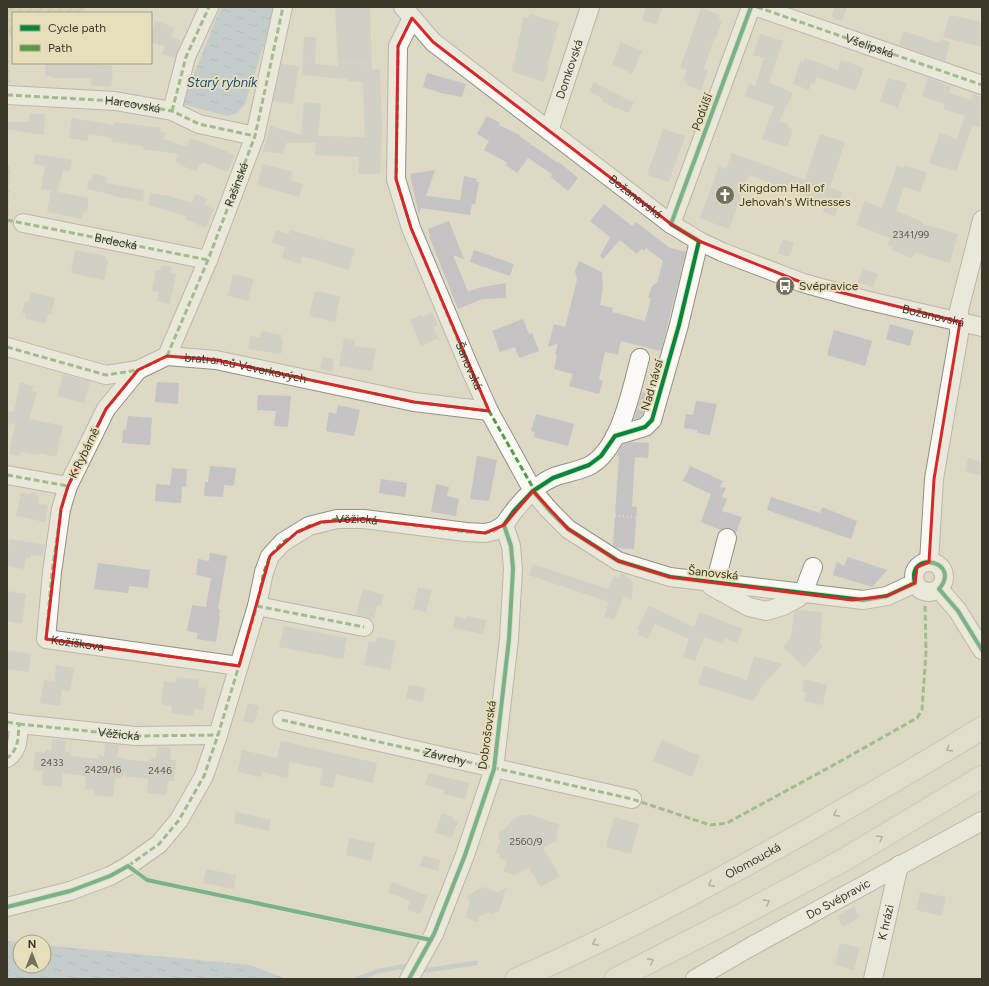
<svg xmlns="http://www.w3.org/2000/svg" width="989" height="986" font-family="Figtree,sans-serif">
	<defs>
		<pattern id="garden-furrows" width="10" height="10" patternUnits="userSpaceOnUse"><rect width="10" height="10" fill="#cacca7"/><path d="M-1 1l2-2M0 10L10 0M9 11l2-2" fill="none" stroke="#a5a788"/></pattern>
		<pattern id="water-ripples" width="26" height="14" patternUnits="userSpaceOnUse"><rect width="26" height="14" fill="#a7bfd4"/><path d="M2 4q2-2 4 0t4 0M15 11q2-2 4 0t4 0" fill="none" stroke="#899cac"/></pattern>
	</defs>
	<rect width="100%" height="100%" fill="#ddd9c5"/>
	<g fill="url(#garden-furrows)">
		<path d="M7 7H86L85 13H13V37H9L10 83H7Z"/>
		<path d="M7 166H10L9 212 7 232Z"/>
	</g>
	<g fill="url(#water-ripples)">
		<path d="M221 7H276L245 104 237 113 228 116 182 104Z"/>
		<path d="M7 941 20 942V966H44V945L250 965 286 979H7Z"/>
	</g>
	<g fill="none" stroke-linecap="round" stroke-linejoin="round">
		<g stroke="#a7bfd4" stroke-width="4.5">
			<path d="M421 971 476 963"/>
			<path d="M357 979 379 971 406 966"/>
		</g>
	</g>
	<g fill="#c5c3c3">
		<path d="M335 7H370L372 69H380L382 130 380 174H358L359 157 315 155 316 143H286L283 153 263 152 270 126 301 135 304 102 321 104 318 136 365 137 363 82 347 81V79L302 75 304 37H316L315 64 338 66Z"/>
		<path d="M646 7H663L656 25 642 20Z"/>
		<path d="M835 7H847L842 21 831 17Z"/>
		<path d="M701 8 720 15 718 20 722 21 716 38H714L704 69 708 70 701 90 686 85 687 81 683 80 687 70 680 68Z"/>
		<path d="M530 14 559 23 554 38H555L547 67 549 68 544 82 511 71 516 57H515L519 42H518L522 27H521L524 17 528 18Z"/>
		<path d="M950 15 982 22V47L943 37Z"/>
		<path d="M155 21 174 27 171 37 180 40 179 45 180 46 175 58 162 54 165 46 151 42V35Z"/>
		<path d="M904 31 940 43 941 39 950 42 945 61 899 45Z"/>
		<path d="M760 34 783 41 769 82 793 93 779 121 788 124 787 127 793 129 787 147 762 139 774 107 744 96 749 84 755 86 764 58 753 55Z"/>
		<path d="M621 42 642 51 632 74 612 64Z"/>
		<path d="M805 58 838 70 841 60 864 68 856 91 817 77 814 84 811 83 809 90 793 84 800 62 803 63Z"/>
		<path d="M46 63H85L112 66V70H113L111 87 91 85 92 78H53V76H45Z"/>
		<path d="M281 64 299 66 293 104 273 101Z"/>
		<path d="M427 73 466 84 462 97 441 93 423 87Z"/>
		<path d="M928 77 951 87 949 93 971 100 973 94 982 98V121L980 127 973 125 956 171 945 167 943 168 929 163 940 133 957 139 965 116 943 109 945 104 922 96Z"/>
		<path d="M888 78 895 81 896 79 907 83 898 108 880 101Z"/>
		<path d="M594 82 634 103 628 113 617 107 616 109 602 101 604 99 589 91Z"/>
		<path d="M30 114H45L44 135 7 129V122H29Z"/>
		<path d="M487 116 500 123 499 125 520 135 519 136 558 163 559 162 578 178 568 191 551 177 552 174 528 158 517 173 506 165 508 163 484 150 489 141 477 134Z"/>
		<path d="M72 118 114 125V122L161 128 160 132H165L164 139 187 147 190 138 226 151 234 155 228 172 202 162V164H199L197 171 179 165 180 163 175 162 178 154 143 149V146L112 142V138L89 134 88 141 69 138Z"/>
		<path d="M663 129 685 136 669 182 647 175Z"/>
		<path d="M820 134 845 142 830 187 842 192 835 216 823 212 825 203 749 175 729 229 700 218 719 166 726 169 732 153 805 180Z"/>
		<path d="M35 154 72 160 70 171 63 170 58 192 89 198 87 212 84 211 82 219 47 212 51 191 41 189 45 166 33 164Z"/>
		<path d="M263 164 293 172 291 181 303 184 299 197 257 185Z"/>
		<path d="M905 165 927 173 920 192 904 187 896 211 923 222V224L958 234 950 263 915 253 912 258 892 250 893 247 888 245 890 238 856 225 865 201 882 208 897 166 904 168Z"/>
		<path d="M435 170 426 196 460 200 464 176 477 179 476 182H479L477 193 475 205 472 204 470 215 421 208 419 215 410 174Z"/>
		<path d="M93 174 107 177 106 183 144 190 143 201 113 196V195L87 189 89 180H92Z"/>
		<path d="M150 193 169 196 192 203 196 194 207 199 204 205 214 209 206 228 185 219 186 216 148 205Z"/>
		<path d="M604 204 632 226 636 222 670 248 686 252 661 351 621 341 618 355 605 352 599 379 603 381 599 394 569 386 573 374 554 369 557 355H555L558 343 548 347 554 324 565 327 577 280 575 271 579 261 602 272 603 288 600 305 613 308 612 312 645 321 651 298H648L652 286 657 283 663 261 646 248 644 251 641 249 637 254 620 240 603 259 600 256 610 237 590 221Z"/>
		<path d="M449 221 464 259 453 255 468 292 478 288 506 283V298L482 299 458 309 429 236H430L428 229Z"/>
		<path d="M276 230 289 234 290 230 355 249 349 270 302 256 300 264 282 258 285 247 272 243Z"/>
		<path d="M783 239 794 243 789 257 778 253Z"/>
		<path d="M75 250 106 256 105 260 108 261 104 280 71 273Z"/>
		<path d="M474 250 514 264 510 276 470 262Z"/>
		<path d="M162 265 172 267 171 273 176 274 170 304 157 301 159 292 152 291 156 270H160Z"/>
		<path d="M863 269 878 274 873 287 858 282Z"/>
		<path d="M233 274 254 279 248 301 228 296Z"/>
		<path d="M315 291 340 296 335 322 309 316Z"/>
		<path d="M31 292 55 298 51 315 48 314 46 323 25 319 26 314 22 313 25 301 29 302Z"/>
		<path d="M432 312 438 325 433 327 438 338 421 346 410 320 421 315 422 317Z"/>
		<path d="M523 319 529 334 532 333 539 351 519 358 515 347 500 352 492 331Z"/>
		<path d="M890 324 914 331 910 346 886 339Z"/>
		<path d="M834 330 872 341 865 366 827 355Z"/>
		<path d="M261 331 282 335 281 340H283L281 354 248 349 251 336 260 338Z"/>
		<path d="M344 338 355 340 354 346 376 349 372 371 339 366Z"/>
		<path d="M323 357 334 359 332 372 320 369Z"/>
		<path d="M63 374 90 381 84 403 57 396Z"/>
		<path d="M20 382 33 386 32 391 37 392 29 419 63 426 56 457 41 453 38 455 21 452 20 456 9 454 15 424 7 423V411L14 412Z"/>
		<path d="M157 382 179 383 178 404 155 402Z"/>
		<path d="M642 392 648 394 643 414 639 418 634 419Z"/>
		<path d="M258 395 291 396 288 427 274 426 276 411 257 410Z"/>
		<path d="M696 401 717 404 710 435 697 433V430L684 428 686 414 693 415Z"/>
		<path d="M338 405 360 410 354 436 326 431 329 412 336 414Z"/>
		<path d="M536 414 574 424 568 446 534 437 535 432 531 431Z"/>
		<path d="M128 416 152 418 150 445 122 443 123 430H126Z"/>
		<path d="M631 442 649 443 648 458 635 457 632 506 637 507 634 549 617 548 613 546 619 456H617L618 453 622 445Z"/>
		<path d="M477 456 497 460 489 501 470 499Z"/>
		<path d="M968 458 982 462V476L965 472Z"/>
		<path d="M210 466 236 468 234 486 224 485 223 497 204 496 205 482H208Z"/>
		<path d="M690 466 723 481 720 487 726 488 722 497 727 499 722 511 742 517 736 533 730 528H725L721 530 701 522 711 494 683 481Z"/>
		<path d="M172 468 187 469 186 487H182L181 503 155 501 156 484 170 485Z"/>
		<path d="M381 479 407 483 405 497 379 493Z"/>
		<path d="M436 484 449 487 447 496 459 499 456 516 431 512Z"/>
		<path d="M34 491 39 497 38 504 48 505 45 522 16 516 21 493 30 494Z"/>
		<path d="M771 497 820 513 822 507 857 521 851 539 767 510Z"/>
		<path d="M9 539 45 545 43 556 31 555 30 558H26L24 569 7 566Z"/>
		<path d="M210 553 227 556 218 609H220L219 616 220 617 216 642 197 639 198 633 187 631 192 605 206 607 211 578 196 575 198 559 209 561Z"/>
		<path d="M848 557 887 570 872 587 833 575 837 562 844 566Z"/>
		<path d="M98 563 150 570 148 588 129 586 128 593 94 589Z"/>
		<path d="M533 564 608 589 614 576 618 579 621 573 633 582 632 600 624 596 614 620 604 616 609 602 529 575Z"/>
		<path d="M418 587 432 590 426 612 413 609Z"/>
		<path d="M363 589 384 595 381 606 377 605 374 619 356 614Z"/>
		<path d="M7 591 26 594 22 624 7 621Z"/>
		<path d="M649 606 694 627 700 612 743 629 737 643 725 638 723 644 704 637 695 661 683 657 689 639 655 624 648 639 637 634 639 630 637 629Z"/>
		<path d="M797 610 822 612 820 643 823 646 804 667 783 647 791 637 794 612Z"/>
		<path d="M455 616 466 619 467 616 486 620 483 634 453 628Z"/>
		<path d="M284 626 347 638 343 659 279 647Z"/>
		<path d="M377 637 396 641 390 670 364 665 369 641 376 643Z"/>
		<path d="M7 650 31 654 29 672 7 669Z"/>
		<path d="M754 656 782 664 770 678H768L753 701 698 684 704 666 747 680Z"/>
		<path d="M56 665 74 668 70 691 62 690 60 706 40 703 44 680 54 681Z"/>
		<path d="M177 677 199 680 198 687 206 688 203 710 194 709 193 716 171 713 172 706 161 704 164 681 176 683Z"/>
		<path d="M804 679 827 685 823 705 804 701 806 692 802 691Z"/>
		<path d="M409 685 425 688 423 702 406 698Z"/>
		<path d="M248 703 259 706 254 724 243 721Z"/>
		<path d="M53 739 66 740 65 752H71V756L98 759V755L104 756 105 743 119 745 117 757 123 758V759L150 762 151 758H156L157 746 171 748 170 760H176L174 781H168L166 795 147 793 148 779 121 776V779L115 778 113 797 94 795V790L85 789 86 776 63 773 61 787 42 785 43 771 33 770 35 752 45 753 46 750H51Z"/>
		<path d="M662 740 700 756 692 777 653 761Z"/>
		<path d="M281 741 377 763 373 783 336 774 333 788 319 785 323 769 290 762 287 778 262 772 261 777 238 772 242 750 277 758Z"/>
		<path d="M429 773 469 783 465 799 443 794 444 790 425 785Z"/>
		<path d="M236 812 271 820 269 831 234 823Z"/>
		<path d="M442 813 453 817V819L458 822 451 838 435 832Z"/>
		<path d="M523 815H530L537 817 560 825 556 834 558 837 556 841 543 848 560 876 541 887 529 868 514 875 503 871 507 861 499 858 500 854 496 852 500 841 498 833 505 829 511 821 517 817Z"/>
		<path d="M614 817 639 824 631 854 606 847Z"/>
		<path d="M349 838 375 843 371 861 346 855Z"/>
		<path d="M423 855 440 860 438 871 420 866Z"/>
		<path d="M206 869 236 875 234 889 203 883Z"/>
		<path d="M392 882 428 896 420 914 407 910 410 901 388 892Z"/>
		<path d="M482 887 498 892 507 888 498 913 495 912 494 914 489 912 479 916 477 922 465 917 470 903 467 896Z"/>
		<path d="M920 892 946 897 942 916 916 910Z"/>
		<path d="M854 906 860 917 843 927 837 916Z"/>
		<path d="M840 943 860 948 854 970 835 965Z"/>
	</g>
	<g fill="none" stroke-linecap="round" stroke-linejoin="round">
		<defs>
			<g id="minor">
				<path id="s1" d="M403 7 433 42 671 224 699 241 722 252 803 283 865 300 982 327"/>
				<path d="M757 7 982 85"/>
				<path id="s2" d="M412 18 398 46 396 179 411 228 468 364 489 411 533 491 550 511 568 529 618 561 670 577 863 600 887 596 915 583"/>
				<path id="s3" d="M7 95 115 101 172 111 199 124 255 136"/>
				<path d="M172 111 186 57 209 7"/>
				<path id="s4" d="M549 131 590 7"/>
				<path d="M23 223 208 260"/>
				<path d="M671 224 751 7"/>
				<path id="s5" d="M7 347 106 375 138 370 167 356 216 360 414 402 489 411"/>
				<path id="s6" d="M167 356 208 260 255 136 283 7"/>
				<path d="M138 370 106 409 68 486 61 509 52 572 46 639 239 666"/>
				<path d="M615 436 645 427 652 420 679 325 699 241"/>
				<path d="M7 475 68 486"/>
				<circle cx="929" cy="577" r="15"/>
				<path d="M929 562 934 479 959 334V310L982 220"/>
				<path d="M715 584 727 538"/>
				<path d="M711 586 749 607 766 611 783 606 798 598 803 593 813 567"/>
				<path d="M939 589 958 611 982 650"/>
				<path d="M257 606 364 627"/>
				<path d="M282 720 632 799"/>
				<path id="s7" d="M19 724 135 736 218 735"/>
				<path d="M7 758C19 750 18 737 19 724L8 722"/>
				<path d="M7 907 70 891 110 876 128 866 159 844 179 820 204 776 218 735 257 606 264 572 270 556 283 542 309 526 337 519H364L466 532 485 533 494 531 504 525"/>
				<path d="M409 979 434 934 465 855 494 769 509 639 513 569 511 546 504 525C516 507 534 485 554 477 565 473 578 471 589 466 621 449 631 390 640 358"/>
				<path id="s8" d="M695 979 752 946 982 821"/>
				<path id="s9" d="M873 979 899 865"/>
			</g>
			<g id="highway">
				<path id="s10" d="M517 979C618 935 716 882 812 828 869 795 926 763 982 728"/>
				<path d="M616 979 743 914 842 861 982 777"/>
			</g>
		</defs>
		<use href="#minor" stroke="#939081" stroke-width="20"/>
		<use href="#highway" stroke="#bab7ad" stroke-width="24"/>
		<g stroke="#d9d8d2" stroke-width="2.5" stroke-dasharray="1 3" stroke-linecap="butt">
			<path d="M287 57 383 65"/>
			<path d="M595 479 610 515"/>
			<path d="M575 514 610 515 664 520 686 525 710 542"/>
			<path d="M737 556 793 573"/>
		</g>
		<use href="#minor" stroke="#faf9f6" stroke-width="18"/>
		<use href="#highway" stroke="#ebe3da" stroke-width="22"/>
		<g stroke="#529f41" stroke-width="3" stroke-dasharray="6 3" stroke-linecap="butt">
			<path id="s11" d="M757 7 982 85"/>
			<path d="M412 18 398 46 396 179 411 228 468 364 489 411 536 493"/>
			<path d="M7 95 115 101 172 111 199 124 255 136"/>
			<path d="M172 111 186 57 209 7"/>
			<path id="s12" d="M7 220 208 260"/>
			<path d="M7 347 106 375 138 370 167 356 216 360 414 402 489 411"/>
			<path d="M167 356 208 260 255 136 283 7"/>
			<path id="s13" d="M138 370 106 409 68 486 61 509 52 572 46 639 239 666"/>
			<path d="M7 475 68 486"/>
			<path d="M257 606 364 627"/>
			<path id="s14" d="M282 720 632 799 710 825 727 823 839 762 917 718 922 710 926 652 925 606"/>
			<path d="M7 722 19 724C18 737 19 750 7 758"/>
			<path d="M19 724 135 736 218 735"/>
			<path id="s15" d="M128 866 159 844 179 820 204 776 218 735 257 606 264 572 270 556 283 542 309 526 337 519H364L466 532 485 533 494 531 504 525"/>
		</g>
		<defs>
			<g id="cycleway">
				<path d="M533 491 550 511 568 529 618 561 670 577 863 600 887 596 915 583C906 549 963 561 939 589L958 611 982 650"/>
				<path d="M7 907 70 891 110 876 128 866 147 880 431 940"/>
				<path d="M409 979 434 934 465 855 494 769 509 639 513 569 511 546 504 525 514 511 533 491 553 478 589 465 601 456 615 436 645 427 652 420 679 325 699 241 671 224 751 7"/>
			</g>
		</defs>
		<use href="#cycleway" stroke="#e7dfbb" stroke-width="6"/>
		<use href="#cycleway" stroke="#00873e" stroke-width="4"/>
	</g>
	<defs><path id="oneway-chevron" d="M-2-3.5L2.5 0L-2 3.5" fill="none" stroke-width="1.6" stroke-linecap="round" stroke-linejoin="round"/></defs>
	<g stroke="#8a8579">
		<use href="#oneway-chevron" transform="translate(949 749) rotate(148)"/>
		<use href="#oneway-chevron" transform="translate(836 814) rotate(150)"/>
		<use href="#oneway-chevron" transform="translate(880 838) rotate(-31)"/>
		<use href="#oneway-chevron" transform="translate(711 884) rotate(152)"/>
		<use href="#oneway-chevron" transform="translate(767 902) rotate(-29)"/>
		<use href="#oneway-chevron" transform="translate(595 943) rotate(155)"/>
		<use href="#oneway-chevron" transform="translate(651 961) rotate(-27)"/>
	</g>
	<path d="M0 0H989V986H0ZM412 18 433 42 671 224 699 241 803 283 960 322 934 479 929 562 917 567 915 583 887 596 852 600 670 577 618 561 568 529 533 491 504 525 485 533 364 519 321 522 297 532 270 556 239 666 46 639 61 509 68 486 106 409 138 370 167 356 216 360 414 402 489 411 411 228 396 179 398 46Z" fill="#ddd9c5" fill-opacity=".55" fill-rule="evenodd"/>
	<path fill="none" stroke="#d62828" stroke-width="3" stroke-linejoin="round" d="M412 18 433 42 671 224 699 241 803 283 960 322 934 479 929 562 917 567 915 583 887 596 852 600 670 577 618 561 568 529 533 491 504 525 485 533 364 519 321 522 297 532 270 556 239 666 46 639 61 509 68 486 106 409 138 370 167 356 216 360 414 402 489 411 411 228 396 179 398 46Z"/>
	<defs>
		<symbol id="church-disc" viewBox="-11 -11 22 22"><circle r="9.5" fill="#747060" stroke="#e7dfbb"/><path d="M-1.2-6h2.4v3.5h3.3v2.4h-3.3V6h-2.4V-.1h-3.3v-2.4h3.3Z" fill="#fff"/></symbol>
		<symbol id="bus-disc" viewBox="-11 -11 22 22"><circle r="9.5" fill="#747060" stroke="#e7dfbb"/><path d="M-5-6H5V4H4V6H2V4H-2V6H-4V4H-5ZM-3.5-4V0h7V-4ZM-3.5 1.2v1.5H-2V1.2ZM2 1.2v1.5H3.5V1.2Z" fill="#fff"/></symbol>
	</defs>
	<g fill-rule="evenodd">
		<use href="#church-disc" x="714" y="184" width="22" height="22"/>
		<use href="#bus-disc" x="774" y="275" width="22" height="22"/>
	</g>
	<g text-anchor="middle" stroke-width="4" stroke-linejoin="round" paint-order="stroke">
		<g font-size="10" fill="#5e5b50">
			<text x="911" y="238">2341/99</text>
			<text x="52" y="766">2433</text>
			<text x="103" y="773">2429/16</text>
			<text x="160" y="774">2446</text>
			<text x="526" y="845">2560/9</text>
		</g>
		<g font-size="12" fill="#3b3829" stroke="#e7dfbb">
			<text dy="4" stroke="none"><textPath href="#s11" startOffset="119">Všelipská</textPath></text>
			<text dy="4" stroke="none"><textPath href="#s4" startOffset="65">Domkovská</textPath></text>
			<text dy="4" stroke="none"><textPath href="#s3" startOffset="126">Harcovská</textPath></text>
			<text transform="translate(702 112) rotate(-70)" y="4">Podůlší</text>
			<text dy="4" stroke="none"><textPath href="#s6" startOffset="185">Rašínská</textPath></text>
			<text dy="4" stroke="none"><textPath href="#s1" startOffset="301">Božanovská</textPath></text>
			<text dy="4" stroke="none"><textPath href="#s12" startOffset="111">Brdecká</textPath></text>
			<text dy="4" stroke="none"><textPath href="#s1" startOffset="625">Božanovská</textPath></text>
			<text dy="4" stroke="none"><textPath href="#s2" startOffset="365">Šanovská</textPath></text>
			<text dy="4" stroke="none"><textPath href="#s5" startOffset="247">bratranců Veverkových</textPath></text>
			<text transform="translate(652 385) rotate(-74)" y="4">Nad návsí</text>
			<text transform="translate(84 453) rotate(-64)" y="4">K Rybárně</text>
			<text dy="4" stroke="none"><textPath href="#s15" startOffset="448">Věžická</textPath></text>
			<text transform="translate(713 573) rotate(6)" y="4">Šanovská</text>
			<text dy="4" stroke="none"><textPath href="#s13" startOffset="323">Kožíškova</textPath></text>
			<text dy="4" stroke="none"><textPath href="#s7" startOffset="100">Věžická</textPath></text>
			<text transform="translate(487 735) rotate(-82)" y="4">Dobrošovská</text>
			<text dy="4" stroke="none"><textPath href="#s14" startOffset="167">Závrchy</textPath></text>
			<text dy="4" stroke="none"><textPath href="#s10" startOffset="264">Olomoucká</textPath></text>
			<text dy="4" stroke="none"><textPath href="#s8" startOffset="164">Do Svépravic</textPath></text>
			<text dy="4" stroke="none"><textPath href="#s9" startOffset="58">K hrázi</textPath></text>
		</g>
		<g font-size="12" fill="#3b3829" stroke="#e7dfbb" text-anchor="start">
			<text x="739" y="192">Kingdom Hall of<tspan x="739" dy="14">Jehovah's Witnesses</tspan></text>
			<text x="799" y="290">Svépravice</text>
		</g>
		<g font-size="13" font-style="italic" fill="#1a4e7f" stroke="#e7dfbb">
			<text x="222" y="87">Starý rybník</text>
		</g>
	</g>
	<rect width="989" height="986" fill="none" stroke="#3b3829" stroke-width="16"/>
	<rect x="12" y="12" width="140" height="52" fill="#e7dfbb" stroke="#a29c81"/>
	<rect x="20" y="25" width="20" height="6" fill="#00873e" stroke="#a29c81"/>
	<text x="48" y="32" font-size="12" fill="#3b3829">Cycle path</text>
	<rect x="20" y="45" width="20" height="6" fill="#529f41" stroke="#a29c81"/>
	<text x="48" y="52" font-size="12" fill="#3b3829">Path</text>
	<g transform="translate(32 954)"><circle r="19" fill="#e7dfbb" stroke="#a29c81"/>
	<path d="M0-3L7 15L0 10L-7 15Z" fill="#747060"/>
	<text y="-6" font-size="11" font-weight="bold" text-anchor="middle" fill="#3b3829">N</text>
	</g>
</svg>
